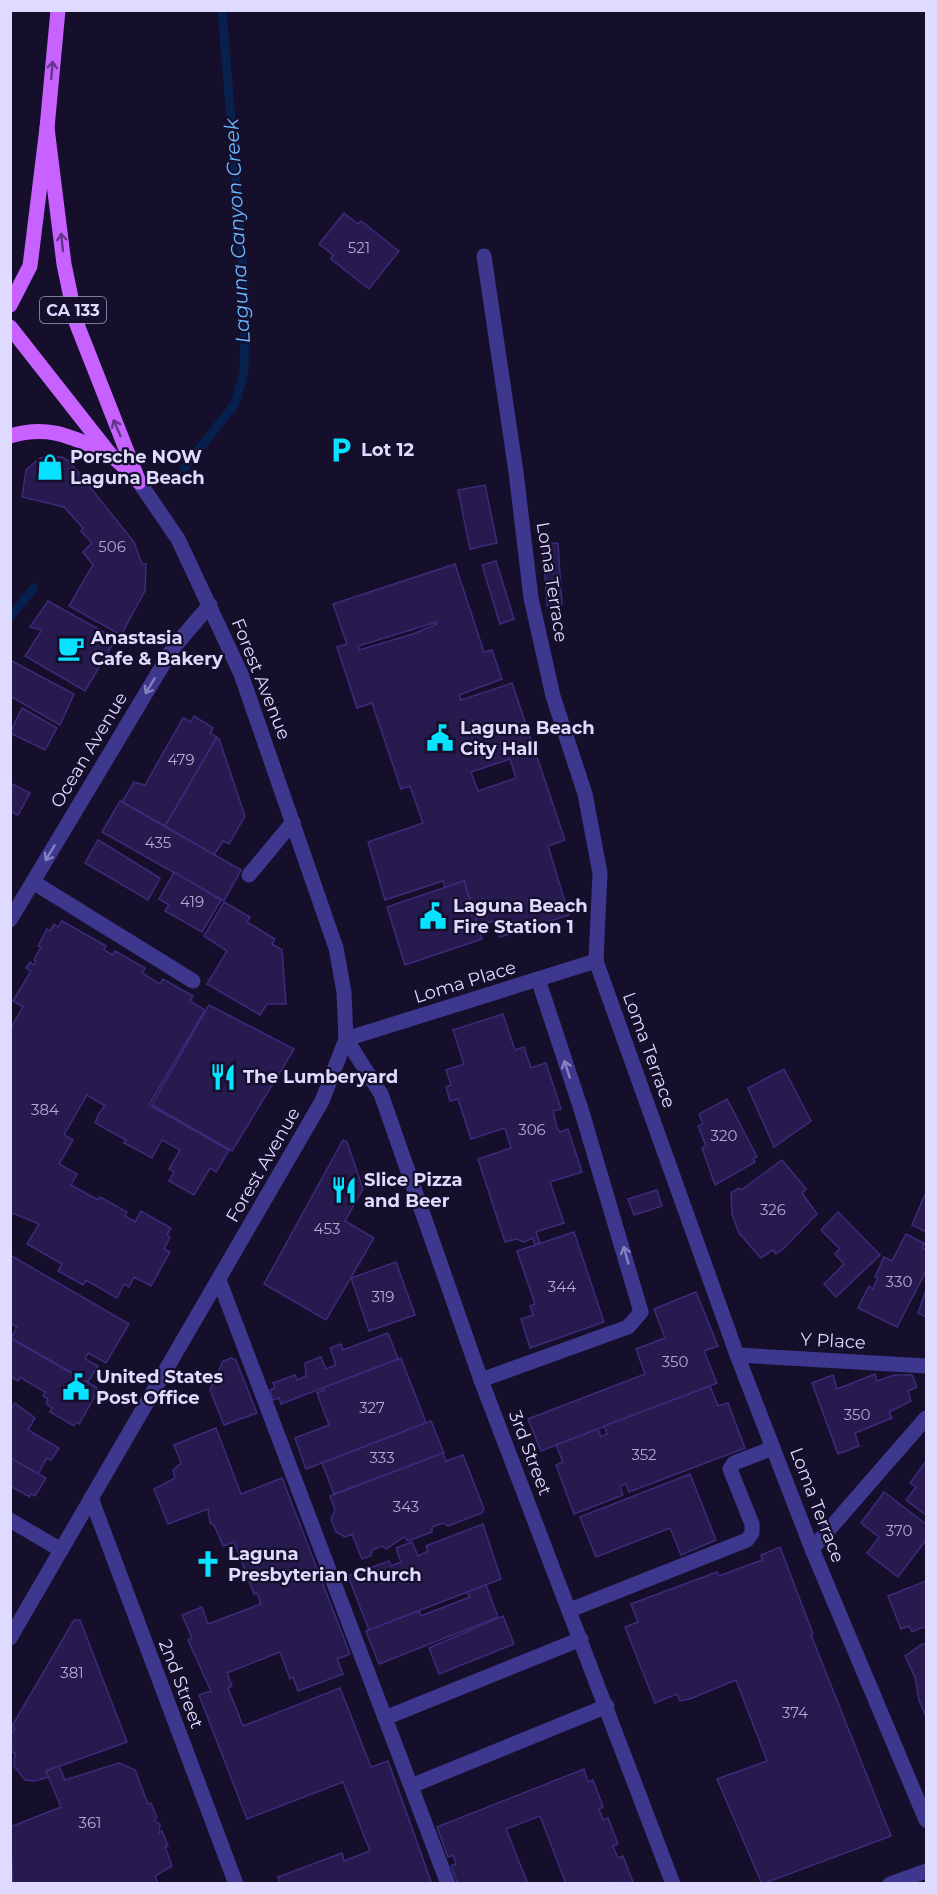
<svg xmlns="http://www.w3.org/2000/svg" width="937" height="1894" font-family="Montserrat,sans-serif">
	<rect width="100%" height="100%" fill="#150f2c"/>
	<g fill="none" stroke-linecap="round" stroke-linejoin="round">
		<g stroke="#08204d" stroke-width="9">
			<path d="M184 468 235 404 244 372 245 292 222 10"/>
			<path d="M10 617 34 588"/>
		</g>
	</g>
	<g fill="#261a4e" stroke="#3c2b7b" stroke-width="1.5" fill-rule="evenodd">
		<path d="M344 213 358 224 361 221 399 251 369 289 331 259 333 255 319 244Z"/>
		<path d="M46 456 62 457 69 461 134 542 142 564H146L145 591 121 635 69 606 93 565 83 552 92 543 81 531 83 528 64 507 22 497 26 470 39 459Z"/>
		<path d="M485 485 497 543 470 549 458 490Z"/>
		<path d="M558 543 562 605 547 606 543 544Z"/>
		<path d="M496 561 514 619 500 624 482 565Z"/>
		<path d="M455 564 484 652 492 650 502 679 459 695 461 700 512 683 565 840 548 846 569 915 500 937 495 921 478 925 464 881 445 888 443 881 385 900 368 842 423 823 410 786 401 789 372 703 357 708 337 647 347 644 333 604ZM437 622V624L413 634 359 650 358 646ZM510 759 516 778 478 791 471 772Z"/>
		<path d="M48 601 116 639 85 691 25 656 42 630 30 627Z"/>
		<path d="M10 660 74 694 60 725 10 696Z"/>
		<path d="M22 708 57 728 45 750 10 733Z"/>
		<path d="M194 716 213 728 210 733 217 737 165 826 122 802 134 782 145 785 183 718 191 722Z"/>
		<path d="M216 739H219L245 816 229 844 223 841 214 855 165 826Z"/>
		<path d="M10 783 30 793 18 815 10 811Z"/>
		<path d="M120 801 241 870 224 901 102 832Z"/>
		<path d="M98 840 160 878 148 900 85 863Z"/>
		<path d="M174 872 221 900 202 932 165 911 169 905 159 899Z"/>
		<path d="M464 881 482 939 405 965 387 907Z"/>
		<path d="M224 902 250 917 247 922 275 939 272 944 282 950 286 1004H267L260 1015 207 984 227 951 204 936Z"/>
		<path d="M62 921 106 946 104 950 113 955 115 951 145 968 142 973 160 984 163 979 193 996 190 1001 205 1010 149 1105 229 1150 216 1172 210 1168 194 1195 169 1181 174 1172 169 1169 180 1150 162 1140 152 1158 124 1143 126 1140 95 1123 99 1113 105 1106 87 1095 64 1135 73 1140 59 1164 77 1174 71 1185 98 1200 100 1197 127 1212 125 1216 135 1222 141 1211 171 1228 167 1235 170 1237 164 1249 170 1252 151 1286 134 1277 129 1287 124 1284 117 1298 86 1280 83 1285 58 1271 62 1264 27 1244 39 1224 10 1212V1029L23 1007 13 1001 31 971 26 968 30 962 34 965 36 961 34 960 41 947 38 946 47 929 50 931 54 924 58 927Z"/>
		<path d="M209 1005 294 1049 232 1151 152 1105Z"/>
		<path d="M503 1014 515 1050 524 1047 531 1068 546 1063 561 1109 553 1111 557 1128 560 1132 568 1129 582 1172 550 1182 564 1223 536 1232 540 1243 535 1245 533 1238 524 1242 516 1239 505 1242 478 1159 511 1148 505 1128 471 1139 458 1099 450 1101 446 1087 451 1085 446 1070 464 1064 453 1030Z"/>
		<path d="M784 1069 811 1121 774 1147 748 1088Z"/>
		<path d="M727 1099 757 1157 753 1159 755 1162 715 1185 702 1148 706 1146 698 1126 703 1124 699 1114Z"/>
		<path d="M343 1140 347 1142 363 1189 345 1221 374 1238 326 1320 264 1284Z"/>
		<path d="M782 1160 806 1189 802 1193 817 1214 784 1248 776 1254 773 1250 761 1258 739 1233 732 1214 731 1193 739 1188 741 1190Z"/>
		<path d="M657 1190 662 1206 634 1215 628 1199Z"/>
		<path d="M926 1192V1232L912 1225Z"/>
		<path d="M838 1212 880 1255 836 1297 824 1284 844 1264 835 1254 840 1249 821 1230Z"/>
		<path d="M574 1232 604 1322 530 1348 521 1319 533 1315 530 1306 535 1304 517 1251Z"/>
		<path d="M906 1234 925 1244 922 1248 926 1250V1271L897 1327 858 1308 869 1286 873 1289 878 1278 875 1277 884 1257 892 1261Z"/>
		<path d="M10 1255 129 1324 106 1363 88 1353 85 1359 98 1366 88 1382 11 1338 17 1327 10 1323Z"/>
		<path d="M396 1262 415 1315 369 1331 351 1278Z"/>
		<path d="M926 1290V1317L918 1313Z"/>
		<path d="M696 1292 718 1346 704 1351 717 1383 541 1451 528 1419 645 1374 636 1349 665 1338 654 1309Z"/>
		<path d="M388 1333 398 1359 281 1404 279 1398 273 1400 270 1390 275 1388 273 1383 295 1375 297 1380 306 1376 305 1363 321 1357 326 1369 336 1365 330 1348 341 1344 343 1350Z"/>
		<path d="M10 1338 96 1387 98 1391 79 1424 76 1422 74 1426 50 1412 52 1408 46 1404 48 1399 43 1396 45 1392 20 1377 18 1381 10 1376Z"/>
		<path d="M231 1358 236 1360 257 1413 224 1425 210 1390 223 1361Z"/>
		<path d="M401 1358 426 1423 306 1469 295 1438 329 1425 317 1393 324 1390 323 1388Z"/>
		<path d="M875 1374 877 1381 894 1375H912L917 1387 908 1391 911 1401 889 1412 892 1418 855 1433 859 1446 838 1454 812 1383 833 1375 837 1389Z"/>
		<path d="M710 1386 718 1406 728 1403 745 1448 629 1492 626 1484 620 1486 623 1495 574 1514 556 1465 563 1462 556 1445 598 1429 601 1437 607 1434 604 1426Z"/>
		<path d="M15 1403 35 1418 28 1430 59 1448 51 1460 47 1458 38 1474 10 1458V1410Z"/>
		<path d="M431 1421 444 1453 334 1494 322 1463Z"/>
		<path d="M216 1428 241 1494 282 1478 350 1654 337 1659 343 1674 298 1691 293 1677 290 1679 280 1652 227 1673 232 1686 228 1688 243 1726 340 1688 371 1767 388 1761 432 1884H280L278 1877 342 1853 344 1861 370 1851 343 1782 247 1819 199 1695 211 1691 188 1640 192 1638 182 1615 202 1607 208 1624 261 1604 257 1593 254 1594 234 1542 223 1546 214 1525 210 1523 208 1509 168 1524 154 1489 175 1478 173 1470 181 1463 174 1445Z"/>
		<path d="M443 1453 446 1461 463 1455 484 1509 482 1513 448 1526 443 1523 432 1527V1532L408 1541 404 1537 386 1549 382 1546 372 1550 371 1556 362 1559 352 1534 345 1537 336 1532 331 1519 335 1510 330 1496Z"/>
		<path d="M10 1458 46 1478 35 1496 31 1494 30 1497 10 1486Z"/>
		<path d="M926 1461V1515L906 1500 916 1487 910 1483Z"/>
		<path d="M690 1474 716 1540 681 1555 670 1528 596 1557 580 1517Z"/>
		<path d="M884 1492 926 1524V1540L898 1577 867 1553 879 1537 861 1523Z"/>
		<path d="M483 1524 501 1579 369 1630 348 1576 389 1561 391 1566 401 1562 396 1548 412 1542 418 1556 428 1551 426 1546Z"/>
		<path d="M780 1547 813 1634 811 1635 891 1836 762 1884 717 1779 767 1761 736 1680 690 1699 680 1701 677 1694 655 1703 625 1627 638 1622 631 1604 717 1572 719 1576 762 1560 761 1555Z"/>
		<path d="M926 1581V1629L923 1627 912 1632 909 1626 901 1629 888 1596Z"/>
		<path d="M486 1585 498 1617 379 1664 366 1631 419 1611 421 1616 470 1597 467 1592Z"/>
		<path d="M503 1616 514 1644 439 1674 429 1648Z"/>
		<path d="M74 1620H80L127 1742 46 1771 49 1777 34 1781 25 1780 14 1766 15 1753 10 1751V1735L15 1728 12 1726Z"/>
		<path d="M922 1644H926V1717L919 1700 915 1677 905 1656Z"/>
		<path d="M119 1763 135 1770 148 1804 151 1803 157 1818 154 1820 160 1824 159 1833 162 1831 168 1846 165 1847 172 1866 155 1876 158 1884H13L10 1827 61 1807 46 1771 59 1766 65 1780Z"/>
		<path d="M584 1769 588 1782 593 1780 603 1807 599 1809 603 1820 608 1818 618 1844 613 1846 618 1858 623 1856 633 1882 566 1884 540 1816 506 1829 528 1884H458L451 1866 456 1864 453 1855 448 1857 437 1827Z"/>
	</g>
	<g fill="none" stroke-linecap="round" stroke-linejoin="round">
		<g stroke="#3d388d" stroke-width="15">
			<path d="M484 256 516 472 531 598 553 696 585 794 600 873 596 961 737 1355 812 1549 926 1820"/>
			<path d="M249 875 293 822"/>
			<path d="M33 882 193 981"/>
			<path d="M10 920 173 648 210 605"/>
			<path d="M346 1039 381 1094 481 1380 673 1884"/>
			<path d="M346 1039 596 961"/>
			<path d="M219 1280 448 1884"/>
			<path d="M737 1355 926 1366"/>
			<path d="M481 1380 628 1327 641 1312 581 1109 538 979"/>
			<path d="M91 1498 236 1884"/>
			<path d="M10 1520 61 1550"/>
			<path d="M812 1549 926 1418"/>
			<path d="M570 1610 747 1540 752 1533V1524L730 1469 734 1463 773 1448"/>
			<path d="M10 1638 322 1101 346 1039 344 992 336 948 241 674 178 539 139 482"/>
			<path d="M385 1718 581 1639"/>
			<path d="M411 1786 607 1706"/>
			<path d="M890 1884 926 1871"/>
		</g>
		<g stroke="#c761ff" stroke-width="15">
			<path d="M47 128 64 264 76 322 139 482"/>
			<path d="M10 305 30 266 47 128 58 10"/>
			<path d="M10 327 109 453 135 477"/>
			<path d="M10 436C50 424 73 438 109 453"/>
		</g>
	</g>
	<defs><path id="oneway-shaft" d="M-6 0H5M1.5-3L5.5 0L1.5 3" fill="none" stroke-width="1.6" stroke-linecap="round" stroke-linejoin="round" transform="scale(1.5)"/></defs>
	<g stroke="#65348b">
		<use href="#oneway-shaft" transform="translate(52 70) rotate(-85)"/>
		<use href="#oneway-shaft" transform="translate(62 242) rotate(-96)"/>
		<use href="#oneway-shaft" transform="translate(117 428) rotate(-113)"/>
	</g>
	<g stroke="#8681c0">
		<use href="#oneway-shaft" transform="translate(150 686) rotate(121)"/>
		<use href="#oneway-shaft" transform="translate(50 853) rotate(121)"/>
		<use href="#oneway-shaft" transform="translate(567 1069) rotate(-108)"/>
		<use href="#oneway-shaft" transform="translate(626 1255) rotate(-106)"/>
	</g>
	<defs>
		<symbol id="parking-bare" viewBox="-9 -9 18 18"><path d="M-3.5-5.5H1a3.5 3.5 0 0 1 0 7H-1V5.5H-3.5ZM-1-3.4V-.6H.8a1.4 1.4 0 0 0 0-2.8Z" fill="#06e2ff" stroke="#150f2c" stroke-width="2.5" paint-order="stroke"/></symbol>
		<symbol id="shop-bare" viewBox="-9 -9 18 18"><path d="M-5-2.5h2.3a2.7 3.5 0 0 1 5.4 0H5L5.5 6h-11ZM-1.5-2.5h3a1.5 2.3 0 0 0-3 0Z" fill="#06e2ff" stroke="#150f2c" stroke-width="2.5" paint-order="stroke"/></symbol>
		<symbol id="cafe-bare" viewBox="-9 -9 18 18"><path d="M-5.5-4.5H6V0H3Q3 3.5 0 3.5H-2.5Q-5.5 3.5-5.5 0ZM3-3.2v2h1.7v-2ZM-6 4.5H4V6H-6Z" fill="#06e2ff" stroke="#150f2c" stroke-width="2.5" paint-order="stroke"/></symbol>
		<symbol id="civic-bare" viewBox="-9 -9 18 18"><path d="M-.6-6.5H3V-4.5H.6V-3L4-1V1h2V6H-6V1h2V-1L-.6-3ZM-1.2 2.5V6h2.4V2.5Z" fill="#06e2ff" stroke="#150f2c" stroke-width="2.5" paint-order="stroke"/></symbol>
		<symbol id="restaurant-bare" viewBox="-9 -9 18 18"><path d="M-5-6h1v4h1v-4h1v4h1v-4h1v5L-1.5 .5V6h-2V.5L-5-1ZM5-6V6H3V1.5H1.5Q1.5-4 5-6Z" fill="#06e2ff" stroke="#150f2c" stroke-width="2.5" paint-order="stroke"/></symbol>
		<symbol id="church-bare" viewBox="-9 -9 18 18"><path d="M-1.2-6h2.4v3.5h3.3v2.4h-3.3V6h-2.4V-.1h-3.3v-2.4h3.3Z" fill="#06e2ff" stroke="#150f2c" stroke-width="2.5" paint-order="stroke"/></symbol>
	</defs>
	<g fill-rule="evenodd">
		<use href="#parking-bare" x="322" y="431" width="38" height="38"/>
		<use href="#shop-bare" x="31" y="448" width="38" height="38"/>
		<use href="#cafe-bare" x="52" y="629" width="38" height="38"/>
		<use href="#civic-bare" x="421" y="719" width="38" height="38"/>
		<use href="#civic-bare" x="414" y="897" width="38" height="38"/>
		<use href="#restaurant-bare" x="204" y="1058" width="38" height="38"/>
		<use href="#restaurant-bare" x="325" y="1171" width="38" height="38"/>
		<use href="#civic-bare" x="57" y="1368" width="38" height="38"/>
		<use href="#church-bare" x="189" y="1545" width="38" height="38"/>
	</g>
	<g text-anchor="middle" stroke-width="4.5" stroke-linejoin="round" paint-order="stroke">
		<g font-size="15" fill="#b1aad3">
			<text x="359" y="253">521</text>
			<text x="112" y="552">506</text>
			<text x="181" y="765">479</text>
			<text x="158" y="848">435</text>
			<text x="192" y="907">419</text>
			<text x="45" y="1115">384</text>
			<text x="532" y="1135">306</text>
			<text x="724" y="1141">320</text>
			<text x="773" y="1215">326</text>
			<text x="327" y="1234">453</text>
			<text x="899" y="1287">330</text>
			<text x="562" y="1292">344</text>
			<text x="383" y="1302">319</text>
			<text x="675" y="1367">350</text>
			<text x="372" y="1413">327</text>
			<text x="857" y="1420">350</text>
			<text x="644" y="1460">352</text>
			<text x="382" y="1463">333</text>
			<text x="406" y="1512">343</text>
			<text x="899" y="1536">370</text>
			<text x="72" y="1678">381</text>
			<text x="795" y="1718">374</text>
			<text x="90" y="1828">361</text>
		</g>
		<rect fill="#150f2c" stroke="#a29dc0" stroke-width="1.5" x="40" y="297" width="66" height="26" rx="4.5"/>
		<g font-size="16" font-weight="bold" fill="#dfdaff">
			<text x="73" y="316">CA 133</text>
		</g>
		<g font-size="18" font-weight="bold" fill="#dfdaff" stroke="#150f2c" text-anchor="start">
			<text x="361" y="456">Lot 12</text>
			<text x="70" y="463">Porsche NOW<tspan x="70" dy="21">Laguna Beach</tspan></text>
			<text x="91" y="644">Anastasia<tspan x="91" dy="21">Cafe &amp; Bakery</tspan></text>
			<text x="460" y="734">Laguna Beach<tspan x="460" dy="21">City Hall</tspan></text>
			<text x="453" y="912">Laguna Beach<tspan x="453" dy="21">Fire Station 1</tspan></text>
			<text x="243" y="1083">The Lumberyard</text>
			<text x="364" y="1186">Slice Pizza<tspan x="364" dy="21">and Beer</tspan></text>
			<text x="96" y="1383">United States<tspan x="96" dy="21">Post Office</tspan></text>
			<text x="228" y="1560">Laguna<tspan x="228" dy="21">Presbyterian Church</tspan></text>
		</g>
		<g font-size="18" fill="#dfdaff" stroke="#150f2c">
			<text transform="translate(552 582) rotate(81)" y="6">Loma Terrace</text>
			<text transform="translate(261 679) rotate(68)" y="6">Forest Avenue</text>
			<text transform="translate(89 750) rotate(-59)" y="6">Ocean Avenue</text>
			<text transform="translate(465 982) rotate(-17)" y="6">Loma Place</text>
			<text transform="translate(649 1050) rotate(70)" y="6">Loma Terrace</text>
			<text transform="translate(263 1165) rotate(-60)" y="6">Forest Avenue</text>
			<text transform="translate(833 1341) rotate(3)" y="6">Y Place</text>
			<text transform="translate(530 1453) rotate(69)" y="6">3rd Street</text>
			<text transform="translate(817 1505) rotate(69)" y="6">Loma Terrace</text>
			<text transform="translate(181 1684) rotate(69)" y="6">2nd Street</text>
		</g>
		<g font-size="20" font-style="italic" fill="#68b7ff" stroke="#150f2c">
			<text transform="translate(237 231) rotate(-93)" y="7">Laguna Canyon Creek</text>
		</g>
	</g>
	<rect width="937" height="1894" fill="none" stroke="#dfdaff" stroke-width="24"/>
</svg>
